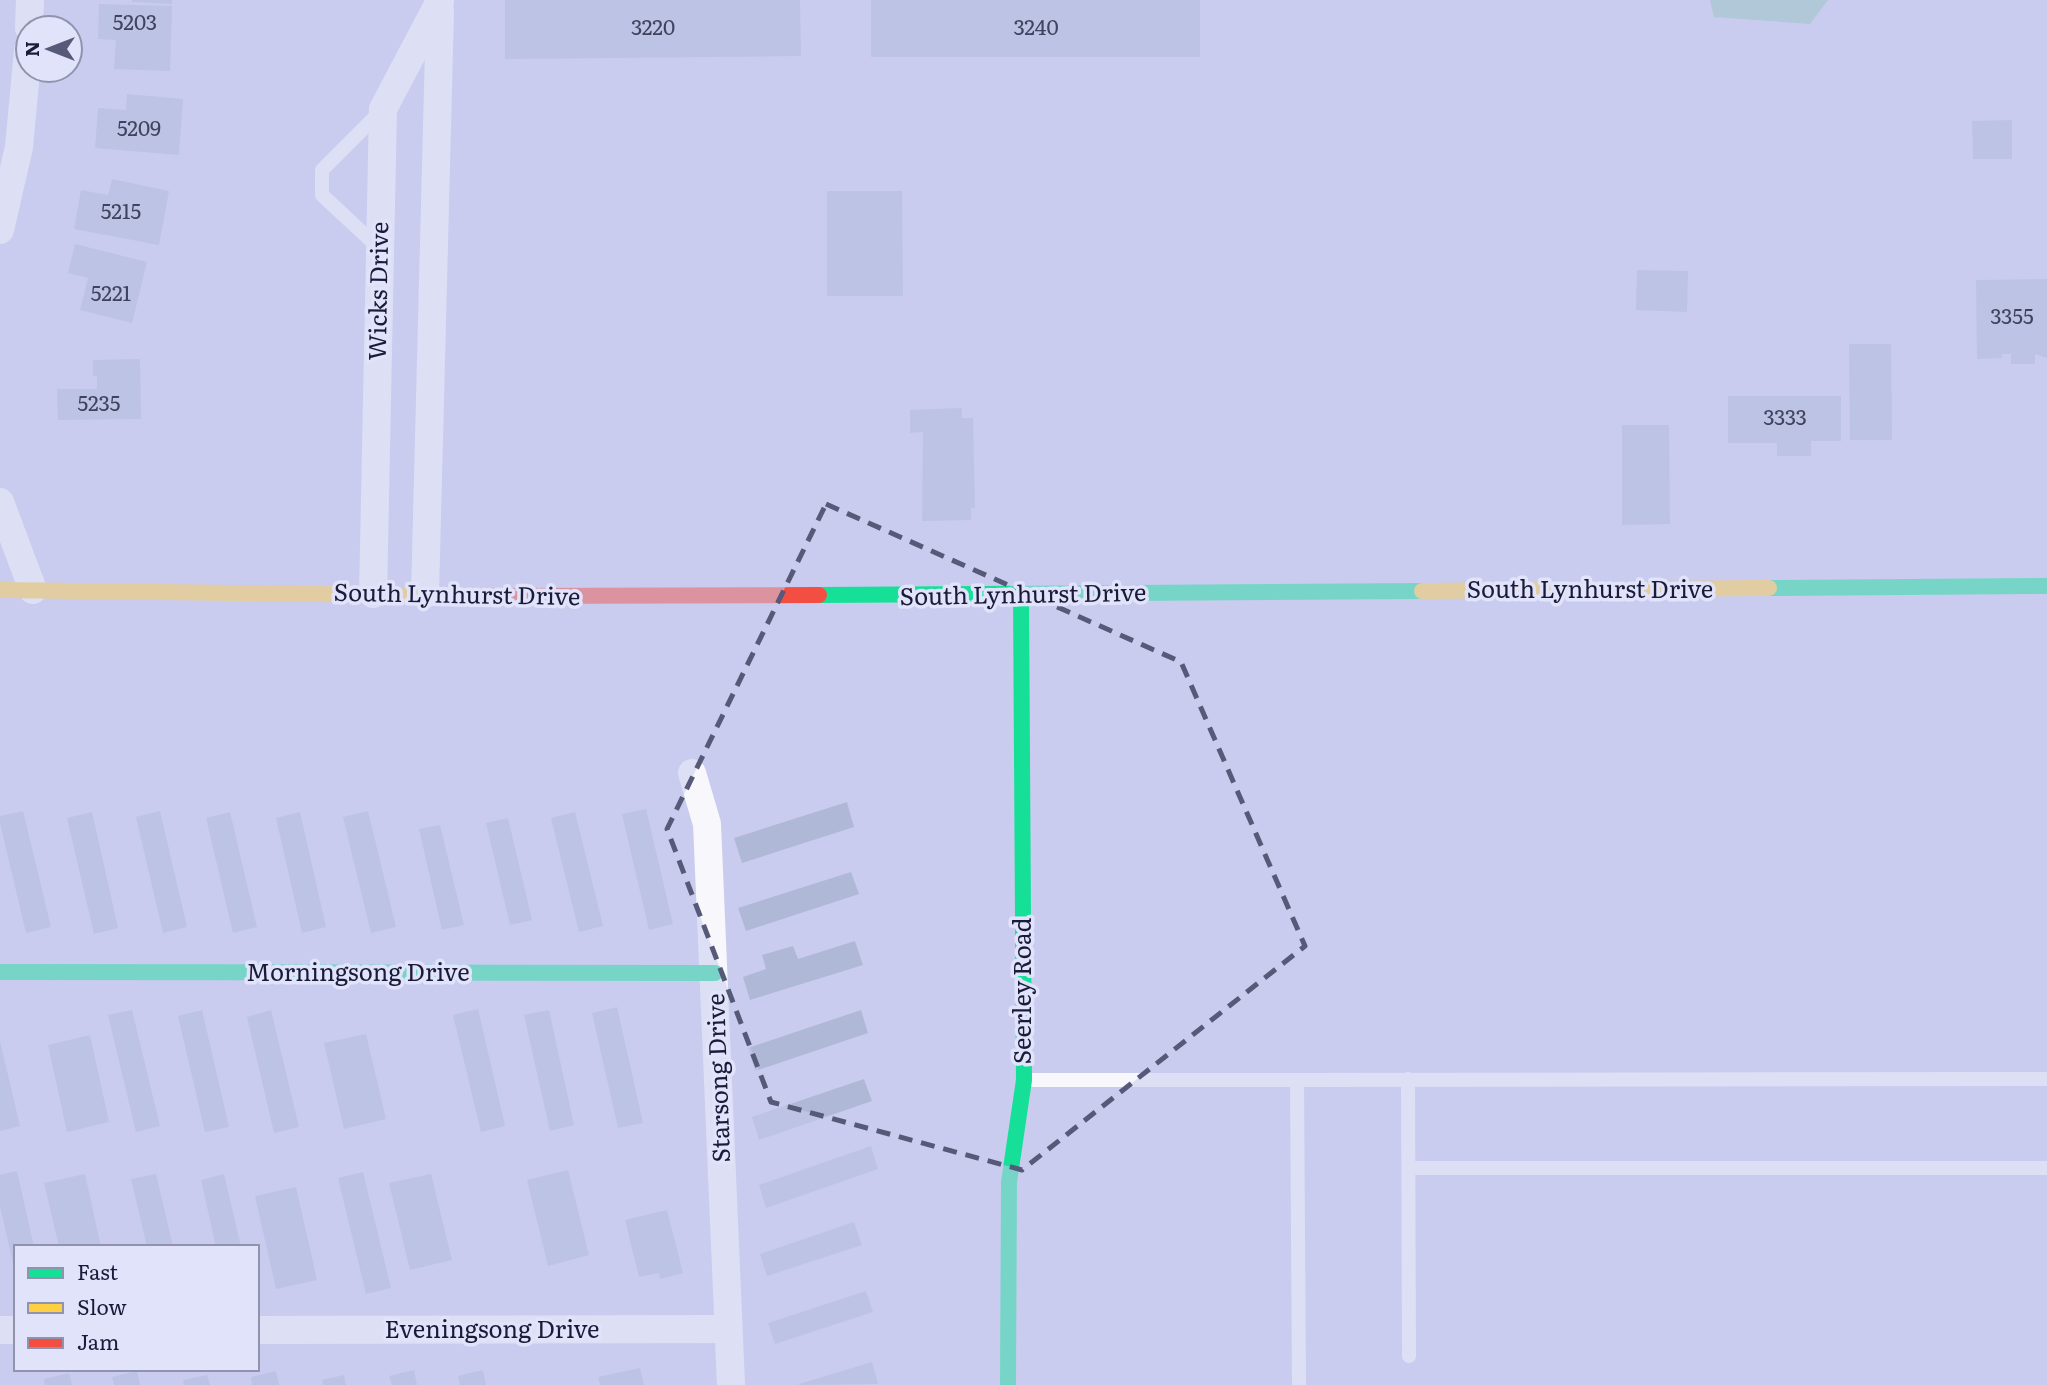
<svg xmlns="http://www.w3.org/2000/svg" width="2047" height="1385" font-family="Literata,serif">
	<rect width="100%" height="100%" fill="#c9ccee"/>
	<path fill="#93c4bb" d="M1710 0H1828L1810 24 1714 17Z"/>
	<g fill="#afb9d7">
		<path d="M132 0H172V4L132 2Z"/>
		<path d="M505 0H800L801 56 505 59Z"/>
		<rect x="871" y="0" width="329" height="57"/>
		<path d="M99 4 172 6 170 71 114 69 116 40 98 39Z"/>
		<path d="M127 94 183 99 179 155 95 148 98 108 126 110Z"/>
		<path d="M2012 120V159H1973L1972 121Z"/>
		<path d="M112 179 169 191 159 245 74 229 81 190 108 195Z"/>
		<path d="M827 191H902L903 296H827Z"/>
		<path d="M75 244 147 262 132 323 80 310 88 278 68 273Z"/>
		<path d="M1637 270 1688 271 1687 312 1636 310Z"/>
		<path d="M2047 279V358L2035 354V364H2011V354H2002V358L1977 359 1976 280Z"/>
		<path d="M1849 344H1891L1892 440H1850Z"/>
		<path d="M140 359 141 419 58 420 57 389H97V376H93V360Z"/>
		<path d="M1728 396H1841V441H1811V456H1777V443H1728Z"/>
		<path d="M962 408V418H973L975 508H971V520L922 521 923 432 910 433V410Z"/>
		<path d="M1622 425H1669L1670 524 1622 525Z"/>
		<path d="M847 802 854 827 742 863 734 838Z"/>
		<path d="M646 809 673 924 649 930 622 814Z"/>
		<path d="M23 811 51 927 26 933 0 823V816Z"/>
		<path d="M160 811 187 927 163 933 136 817Z"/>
		<path d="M368 811 396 927 371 933 343 817Z"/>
		<path d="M92 812 118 928 94 934 67 818Z"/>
		<path d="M230 812 257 927 233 933 206 818Z"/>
		<path d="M300 812 326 927 302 933 276 818Z"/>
		<path d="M575 812 603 926 579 932 551 818Z"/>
		<path d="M508 818 532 920 510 925 486 823Z"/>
		<path d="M440 825 464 925 442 930 419 829Z"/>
		<path d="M851 872 859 894 746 931 738 908Z"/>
		<path d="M855 941 863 965 750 1000 743 977 766 969 762 955 793 946 798 959Z"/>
		<path d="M617 1007 643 1123 618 1128 592 1013Z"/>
		<path d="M478 1009 505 1126 481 1132 453 1015Z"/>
		<path d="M132 1010 160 1126 136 1132 108 1015Z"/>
		<path d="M202 1010 229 1127 205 1132 178 1016Z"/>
		<path d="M271 1010 299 1127 274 1133 247 1017Z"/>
		<path d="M549 1010 574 1125 550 1131 524 1015Z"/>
		<path d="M861 1010 868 1033 755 1071 748 1048Z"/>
		<path d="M366 1034 386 1119 344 1129 324 1043Z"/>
		<path d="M90 1035 109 1122 67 1132 48 1045Z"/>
		<path d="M0 1041 20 1126 0 1131Z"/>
		<path d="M864 1079 872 1101 759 1140 752 1117Z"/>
		<path d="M871 1146 878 1169 766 1208 759 1185Z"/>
		<path d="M568 1170 589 1255 548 1266 527 1180Z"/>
		<path d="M17 1171 34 1247H16L15 1272 0 1206V1175Z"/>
		<path d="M363 1172 391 1288 366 1294 338 1178Z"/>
		<path d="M85 1174 101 1247H59L44 1183Z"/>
		<path d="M156 1174 173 1247H147L131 1179Z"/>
		<path d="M224 1174 241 1247H216L201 1180Z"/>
		<path d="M431 1174 452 1260 410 1270 389 1183Z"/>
		<path d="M296 1187 317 1280 276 1289 255 1196Z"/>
		<path d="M667 1210 683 1273 660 1279 659 1273 639 1277 625 1220Z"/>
		<path d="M854 1222 862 1245 767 1276 760 1254Z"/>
		<path d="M866 1291 873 1312 775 1344 768 1323Z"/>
		<path d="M872 1362 878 1384 799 1385V1384Z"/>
		<path d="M640 1368 644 1385H600L598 1377Z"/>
		<path d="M414 1370 417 1385H392L389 1376Z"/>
		<path d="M483 1370 486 1385H460L458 1376Z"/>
		<path d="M137 1371 140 1385H114L112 1377Z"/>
		<path d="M276 1371 279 1385H252L251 1377Z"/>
		<path d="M69 1373 72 1385H45L44 1379Z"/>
		<path d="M207 1375 210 1385H184L183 1380Z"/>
		<path d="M344 1375 346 1385H323L322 1380Z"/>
	</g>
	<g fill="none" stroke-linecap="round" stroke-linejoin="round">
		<g stroke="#f7f7fc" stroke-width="14">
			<path d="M379 248 322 195V170L382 110"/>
			<path d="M1408 1079 1409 1356"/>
			<path d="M1026 1080H1297L1299 1385"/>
			<path d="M1297 1080 2047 1079"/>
			<path d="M1409 1168H2047"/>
		</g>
		<g stroke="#f7f7fc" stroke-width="28">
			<path d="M29 28 30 0"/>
			<path d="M0 230 19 147 28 50"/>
			<path d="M0 502 33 590"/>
			<path d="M373 594 383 109 440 1"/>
			<path d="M425 594 440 10"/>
			<path d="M692 773 707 824 731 1385"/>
			<path d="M0 1330H16"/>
			<path d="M257 1330 728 1329"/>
		</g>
		<g stroke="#16e098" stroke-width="16">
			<path d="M1769 588 2047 586"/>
			<path d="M819 595 1422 591"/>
			<path d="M0 972 715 973"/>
			<path d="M1008 1385 1009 1182 1024 1080 1021 595"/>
		</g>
		<g stroke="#ffcf43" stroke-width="16">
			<path d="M0 590 480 596"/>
			<path d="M1422 591 1769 588"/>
		</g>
		<path stroke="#f24e42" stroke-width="16" d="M480 596 819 595"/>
	</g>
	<path d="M0 0H2047V1385H0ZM826 504 1181 662 1305 946 1022 1170 771 1102 667 829Z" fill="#c9ccee" fill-opacity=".55" fill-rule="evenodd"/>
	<path fill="none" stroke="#575978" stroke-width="5" stroke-dasharray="14 9" stroke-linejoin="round" d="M826 504 1181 662 1305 946 1022 1170 771 1102 667 829Z"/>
	<g text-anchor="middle" stroke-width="7" stroke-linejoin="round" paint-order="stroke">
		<g font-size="21" fill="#404360">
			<text x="135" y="30">5203</text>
			<text x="653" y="35">3220</text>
			<text x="1036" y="35">3240</text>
			<text x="139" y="136">5209</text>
			<text x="121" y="219">5215</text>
			<text x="111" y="301">5221</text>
			<text x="2012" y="324">3355</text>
			<text x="99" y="411">5235</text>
			<text x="1785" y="425">3333</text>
		</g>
		<g font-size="24" fill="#1a1b38" stroke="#e1e3fb">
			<text transform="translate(379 291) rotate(-89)" y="8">Wicks Drive</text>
			<text x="1590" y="598">South Lynhurst Drive</text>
			<text transform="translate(457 595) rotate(1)" y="8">South Lynhurst Drive</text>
			<text transform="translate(1023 595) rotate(-1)" y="8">South Lynhurst Drive</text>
			<text x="358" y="981">Morningsong Drive</text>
			<text transform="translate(1023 991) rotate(-90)" y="8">Seerley Road</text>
			<text transform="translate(719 1078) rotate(-92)" y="8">Starsong Drive</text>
			<text x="492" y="1338">Eveningsong Drive</text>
		</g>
	</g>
	<rect x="14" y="1245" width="245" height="126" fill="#e1e3fb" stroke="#9193ad" stroke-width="2"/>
	<rect x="28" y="1268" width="35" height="10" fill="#16e098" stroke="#9193ad" stroke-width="2"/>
	<text x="77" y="1280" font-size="21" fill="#1a1b38">Fast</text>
	<rect x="28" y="1303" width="35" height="10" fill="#ffcf43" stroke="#9193ad" stroke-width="2"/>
	<text x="77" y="1315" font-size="21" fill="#1a1b38">Slow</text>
	<rect x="28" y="1338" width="35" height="10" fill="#f24e42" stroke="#9193ad" stroke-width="2"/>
	<text x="77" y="1350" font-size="21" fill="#1a1b38">Jam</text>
	<g transform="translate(49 49) rotate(270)"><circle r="33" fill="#e1e3fb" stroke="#9193ad" stroke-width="2"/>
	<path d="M0-5L12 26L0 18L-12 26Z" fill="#575978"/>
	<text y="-10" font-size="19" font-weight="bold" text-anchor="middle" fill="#1a1b38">N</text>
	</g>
</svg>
